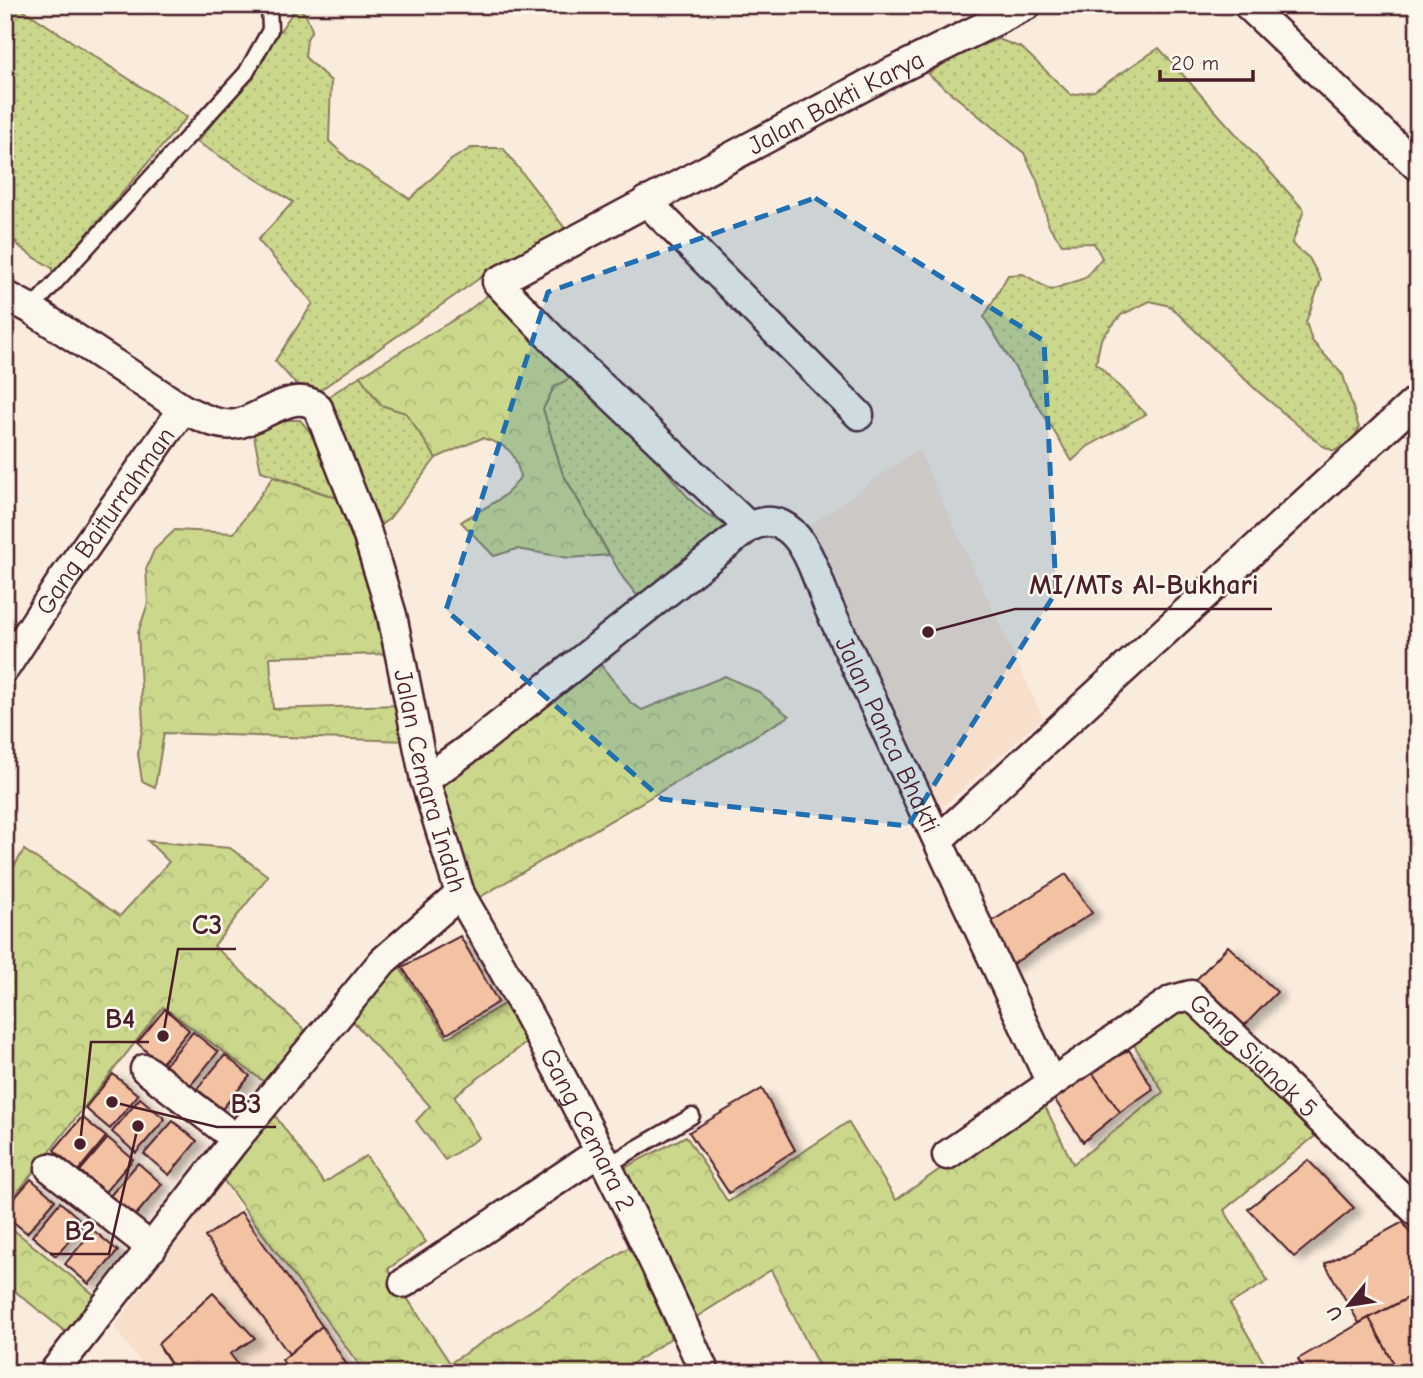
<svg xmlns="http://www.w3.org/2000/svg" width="1423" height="1378" font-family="'Comic Neue',sans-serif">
	<defs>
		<pattern id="grass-dots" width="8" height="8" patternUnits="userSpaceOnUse" patternTransform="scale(1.75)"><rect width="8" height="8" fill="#cbd88c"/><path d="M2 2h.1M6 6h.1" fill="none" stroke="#b0b979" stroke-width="1.8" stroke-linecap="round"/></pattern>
		<pattern id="forest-crowns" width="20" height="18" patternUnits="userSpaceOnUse" patternTransform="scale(1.75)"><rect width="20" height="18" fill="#cbd88c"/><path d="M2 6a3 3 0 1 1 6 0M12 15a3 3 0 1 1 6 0" fill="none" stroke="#b0b979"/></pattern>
		<filter id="shadow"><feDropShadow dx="8" dy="4.5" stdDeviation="3.5" flood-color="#0004"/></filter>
	</defs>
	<rect width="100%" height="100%" fill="#f9ecdd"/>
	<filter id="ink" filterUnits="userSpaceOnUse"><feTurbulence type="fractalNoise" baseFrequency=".0143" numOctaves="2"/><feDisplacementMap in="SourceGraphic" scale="14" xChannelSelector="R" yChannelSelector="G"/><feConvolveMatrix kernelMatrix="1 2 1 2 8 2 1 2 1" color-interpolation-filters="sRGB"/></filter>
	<g filter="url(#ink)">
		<g fill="#f7dfcb">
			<path d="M918 449 1043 718 938 811 804 530Z"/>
			<path d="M222 1180 241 1212 322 1326 352 1373H148L114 1327Z"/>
		</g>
		<g fill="url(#grass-dots)" stroke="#8a7c5c" stroke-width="2">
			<path d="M5 5H16L187 117 52 275V268C31 255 11 246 5 222Z"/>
			<path d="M297 6 306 15 312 30 307 39 305 57 331 81 329 141 349 160 410 199 451 160 471 148H503L567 231 497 266 313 395 294 382 275 361 313 303 258 240 293 202 197 142 237 94Z"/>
			<path d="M998 39 1022 48 1071 95 1094 91 1159 48 1304 210 1292 244 1309 258 1321 280 1306 322 1312 341 1343 375 1359 428 1353 440 1334 451 1321 445 1254 388 1170 306 1150 301 1121 315 1101 339 1096 363 1146 414 1087 447 1072 461 984 317 1008 275 1023 274 1051 290 1085 278 1102 258 1094 243 1062 244 1049 226 1037 180 1024 153 928 74 956 55Z"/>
			<path d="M360 376 380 405 406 413 436 458 389 519 372 531 320 402Z"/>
			<path d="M570 378C600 396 623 422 647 447 670 472 695 518 729 524L640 599 623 578 562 472 543 409 554 387Z"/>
			<path d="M287 420H300L312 434 337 498 261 471 253 431Z"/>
		</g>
		<g fill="url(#forest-crowns)" stroke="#8a7c5c" stroke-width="2">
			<path d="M488 295 498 299 570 378 554 387 543 409 562 472 609 555 569 558 517 549 494 556 461 522C483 507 506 501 520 477 516 451 507 445 482 438L436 458 406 413 381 405 360 376 465 313Z"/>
			<path d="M273 477 337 498 368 582 384 654 270 657 273 709 397 705 408 741 164 733 155 787 142 781 138 754 143 724 138 633 148 603 146 569 154 550 175 530 234 533Z"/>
			<path d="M597 660 631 703 642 710 725 676 759 692 789 716 475 900 437 783Z"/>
			<path d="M148 841 230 848 268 876 214 946 308 1033 267 1084 163 1007 5 1208V881L24 850 120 916 169 862Z"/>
			<path d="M395 961 447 1038 509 1001 530 1040 454 1096 479 1138 445 1160 416 1121 430 1106 349 1017Z"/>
			<path d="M1184 1003 1320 1132 1224 1210 1268 1281 1230 1304 1270 1373H822L771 1270 693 1319 618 1171 686 1136 728 1202 848 1122 896 1200 1041 1098 1073 1164 1163 1092 1131 1040Z"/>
			<path d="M271 1110 324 1183 366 1156 426 1242 388 1269 450 1363 631 1246 671 1338 619 1373H365L219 1174Z"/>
			<path d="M5 1223 107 1305 78 1342 5 1283Z"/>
		</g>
		<g fill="#f2c2a2" stroke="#4a1f2b" stroke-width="2" filter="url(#shadow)">
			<path d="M1066 874 1092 913 1008 967 983 927Z"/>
			<path d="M460 936 498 1002 447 1034 402 967Z"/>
			<path d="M1228 946 1277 992 1239 1031 1193 983Z"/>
			<path d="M165 1009 189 1030 161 1064 137 1043Z"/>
			<path d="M193 1032 218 1052 190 1086 165 1065Z"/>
			<path d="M1129 1050 1153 1089 1120 1112 1091 1071Z"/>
			<path d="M225 1055 250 1076 222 1109 197 1089Z"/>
			<path d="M1091 1071 1120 1112 1083 1142 1053 1097Z"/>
			<path d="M113 1074 138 1095 110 1129 85 1108Z"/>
			<path d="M762 1089 795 1150 729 1193 689 1132Z"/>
			<path d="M140 1098 165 1119 136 1153 112 1132Z"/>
			<path d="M82 1117 106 1137 78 1171 54 1150Z"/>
			<path d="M173 1121 197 1141 169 1175 144 1154Z"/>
			<path d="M108 1138 133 1159 105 1192 80 1171Z"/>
			<path d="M1308 1160 1354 1208 1294 1257 1248 1209Z"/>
			<path d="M138 1163 162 1184 134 1217 110 1196Z"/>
			<path d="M31 1179 55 1200 27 1233 5 1215V1209Z"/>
			<path d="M60 1202 84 1223 56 1256 32 1236Z"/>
			<path d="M241 1212 322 1326 289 1354 205 1237Z"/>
			<path d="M1403 1222 1418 1246V1293L1359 1323 1325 1264Z"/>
			<path d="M93 1230 118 1251 89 1284 65 1264Z"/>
			<path d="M213 1293 255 1338 230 1354 245 1373H177L158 1344Z"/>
			<path d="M1418 1293V1367L1399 1373 1369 1318Z"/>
			<path d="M1369 1318 1399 1373H1306L1298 1359Z"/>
			<path d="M322 1326 352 1373H291L282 1360Z"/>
		</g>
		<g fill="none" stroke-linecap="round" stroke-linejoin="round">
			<defs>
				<g id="lane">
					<path d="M31 309 246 73 270 30 269 5"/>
					<path d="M606 1166 692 1116"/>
				</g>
				<g id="street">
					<path d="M1248 5 1418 167"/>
					<path d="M646 201 859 415"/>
					<path id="s1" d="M5 295 31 309 183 409C199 416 218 427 236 424 261 420 295 386 318 408L367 533 392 615 425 780 460 894 383 961 236 1139 53 1373"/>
					<path id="s2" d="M749 527 557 344 497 282 868 84 1027 5"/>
					<path id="s3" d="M5 668 63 579 183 409"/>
					<path id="s4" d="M425 780 479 741 749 527C799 502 815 575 829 608L1051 1083"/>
					<path d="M938 840 1418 399"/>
					<path id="s5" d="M460 894C550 1048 632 1209 705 1373"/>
					<path d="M145 1069 236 1139"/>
					<path id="s6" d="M947 1155 1172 1000 1191 995 1418 1213"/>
					<path d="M50 1168 152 1248"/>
					<path d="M404 1283 599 1152"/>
				</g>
			</defs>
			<use href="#lane" stroke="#4a1f2b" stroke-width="19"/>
			<use href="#street" stroke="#4a1f2b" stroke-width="33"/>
			<use href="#lane" stroke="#fbf7ec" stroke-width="14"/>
			<use href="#street" stroke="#fbf7ec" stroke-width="28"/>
		</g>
	</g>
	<path fill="#1f6fb2" fill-opacity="0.2" stroke="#1f6fb2" stroke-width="5" stroke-dasharray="14 9" stroke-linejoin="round" d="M815 198 1044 341 1056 592 908 826 662 799 446 610 548 292Z"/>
	<g text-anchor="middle" stroke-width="5" stroke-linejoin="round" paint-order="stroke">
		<g font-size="26" fill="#4a1f2b" stroke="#fbf7ec">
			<text dy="9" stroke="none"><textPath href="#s2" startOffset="735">Jalan Bakti Karya</textPath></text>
			<text dy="9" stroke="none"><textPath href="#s3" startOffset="178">Gang Baiturrahman</textPath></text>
			<text dy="9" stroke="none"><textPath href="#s4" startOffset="682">Jalan Panca Bhakti</textPath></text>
			<text dy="9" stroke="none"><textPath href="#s1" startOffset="746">Jalan Cemara Indah</textPath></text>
			<text dy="9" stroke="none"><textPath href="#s6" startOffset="380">Gang Sianok 5</textPath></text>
			<text dy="9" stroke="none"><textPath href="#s5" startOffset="268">Gang Cemara 2</textPath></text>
		</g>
	</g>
	<path fill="none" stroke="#4a1f2b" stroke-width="2.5" d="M928 632L1015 609H1272M163 1036L178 949H236M80 1144L91 1042H149M112 1102L217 1127H276M138 1126L109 1254H50"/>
	<g fill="#4a1f2b" stroke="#fbf7ec" stroke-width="2.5">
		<circle cx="928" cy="632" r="7"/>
		<circle cx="163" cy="1036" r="7"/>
		<circle cx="80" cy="1144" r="7"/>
		<circle cx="112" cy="1102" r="7"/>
		<circle cx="138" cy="1126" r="7"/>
	</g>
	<g font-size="28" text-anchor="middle" font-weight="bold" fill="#4a1f2b" stroke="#fbf7ec" stroke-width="5" stroke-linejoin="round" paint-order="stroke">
		<text x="1144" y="594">MI/MTs Al-Bukhari</text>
		<text x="207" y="934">C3</text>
		<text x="120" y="1028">B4</text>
		<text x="246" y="1113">B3</text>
		<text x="80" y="1240">B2</text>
	</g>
	<rect width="1423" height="1378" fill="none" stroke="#fbf7ec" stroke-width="28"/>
	<rect x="14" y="14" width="1395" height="1350" fill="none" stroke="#4a1f2b" stroke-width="2.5" filter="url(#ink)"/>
	<g transform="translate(1349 1305) rotate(240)" stroke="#fbf7ec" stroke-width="5" paint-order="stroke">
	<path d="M0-5L12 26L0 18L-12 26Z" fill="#4a1f2b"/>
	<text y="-10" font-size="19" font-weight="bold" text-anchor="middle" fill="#4a1f2b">U</text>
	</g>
	<path d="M1160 70v10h93v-10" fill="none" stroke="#4a1f2b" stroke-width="3.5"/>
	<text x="1171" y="70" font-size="21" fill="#4a1f2b" stroke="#fbf7ec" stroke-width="5" paint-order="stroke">20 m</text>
</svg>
